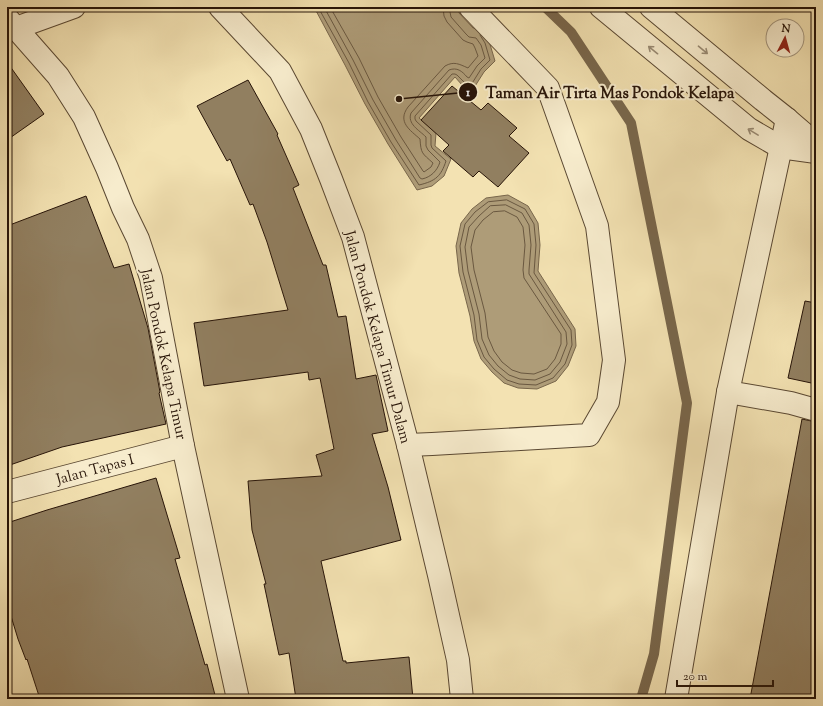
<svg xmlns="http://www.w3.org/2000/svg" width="823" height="706" font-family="'Sorts Mill Goudy',serif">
	<rect width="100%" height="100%" fill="#f3e2b2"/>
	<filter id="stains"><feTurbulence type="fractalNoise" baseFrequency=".005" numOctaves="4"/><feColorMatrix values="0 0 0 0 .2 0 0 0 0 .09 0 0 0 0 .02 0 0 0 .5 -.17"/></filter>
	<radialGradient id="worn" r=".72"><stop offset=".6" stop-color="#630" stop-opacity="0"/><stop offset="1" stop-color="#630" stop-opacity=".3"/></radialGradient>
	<g fill="#ae9c78" stroke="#78664b">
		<path d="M314 7H458L459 13 473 28H481L489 41 495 61 484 72 470 94 455 77 419 118 436 133 435 146 451 159 444 176 432 186 417 190 388 144 365 104 345 65Z"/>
		<path d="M508 195 528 206 538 223 540 245 538 271 575 329 576 346 568 366 556 381 537 389 518 388 504 383 492 372 481 359 474 341 470 316 459 273 456 246 461 223 472 209 486 198Z"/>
	</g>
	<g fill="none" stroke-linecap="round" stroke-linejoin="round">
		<g stroke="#6a5840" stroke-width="1">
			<path d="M318 7 349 63 368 102 391 142 419 185C436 181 441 176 446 161L432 148 431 145V135L416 121 415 119V116L452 74H455L457 75 468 86 471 85 481 69 490 60 485 43 480 35"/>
			<path d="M324 7 353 60 373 100 396 140 420 178 422 179C431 177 437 171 440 162L428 150 426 146V137C419 130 407 124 411 113L449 70C457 67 462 71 467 77L469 78 477 66 485 58 481 45 476 38 469 37 466 34 451 17 449 7"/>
			<path d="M330 7 359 58 378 97 401 137 423 171 424 172 431 167 433 163C422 153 421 154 420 139 410 130 397 122 408 107L445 66C454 61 459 64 468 68L478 56 475 48 473 44 467 42 463 40 447 22 444 16 443 7"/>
			<path d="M507 200 525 209 534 224 536 245 534 273 571 330 572 345 565 364 553 378 536 385 519 384 507 380 494 369 484 357 477 340 474 315 463 272 460 246 465 224 475 212 488 202Z"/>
			<path d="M506 205 522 213 529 225 531 245 529 270V274L566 332 567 344 560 362 550 374 535 380 520 379 509 375 498 366 489 355 482 339 479 314 468 271 465 247 469 227 479 216 490 206Z"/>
			<path d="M505 211 517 217 523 227 525 245 523 270 524 278 561 334V344L555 359 547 369 534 374 521 373 512 370 502 362 494 351 488 337 485 313 474 270 471 247 475 230 483 220 493 212Z"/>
		</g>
		<path stroke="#78664b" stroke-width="10" d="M545 7 571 32 631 123 687 403 654 654 641 699"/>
	</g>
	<g fill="#917f60" stroke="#271408">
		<path d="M7 62 44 114 7 140Z"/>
		<path d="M248 80 278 134 277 135 299 185 293 188 323 265H326L338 317 346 316 356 379 376 375 388 431 372 434 388 487 401 540 321 561 343 661H346V663L409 657 413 699H296L289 653 279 655 264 584H266L252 530 248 481 322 476 316 455 334 449 320 378 309 380 308 372 204 386 194 323 288 310 267 242 253 204 250 205 230 159 227 161 197 106Z"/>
		<path d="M452 86 481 110 488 103 517 128 509 136 529 153 498 187 479 171 473 177 443 151 449 145 421 120Z"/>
		<path d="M86 196 114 268 129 264 148 328 160 392 159 393 166 424 62 447 7 466V226Z"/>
		<path d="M805 301 816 303V384L788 378Z"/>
		<path d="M802 419 816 422V699H750Z"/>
		<path d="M156 478 180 558 175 559 205 665 207 664 216 699H40L27 659 26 660 18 639 7 603V523L47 510Z"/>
	</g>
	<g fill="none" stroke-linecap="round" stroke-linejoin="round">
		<defs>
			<g id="minor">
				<path d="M220 7 280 71 311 129 331 179 353 237 408 445 439 575 458 660 462 699"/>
				<path d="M601 7 749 129 780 147 816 152"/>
				<path d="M651 7 763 100 787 119 816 144"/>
				<path d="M7 18 58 76 84 117 107 168 123 208 138 239 151 278 183 446 238 699"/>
				<path d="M16 28 74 7"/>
				<path d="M728 392 791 403 816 410"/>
				<path d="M408 445 432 444 589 435 608 402 614 360 597 226 548 88 470 7"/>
				<path d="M7 492 183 446"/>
				<path d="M676 699 728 392 787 119"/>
			</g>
		</defs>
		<use href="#minor" stroke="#5a4832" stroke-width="24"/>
		<use href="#minor" stroke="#f7eccd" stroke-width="22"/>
	</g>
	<defs><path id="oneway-shaft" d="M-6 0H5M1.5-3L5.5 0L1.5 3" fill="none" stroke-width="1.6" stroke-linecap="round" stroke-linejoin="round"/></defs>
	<g stroke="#998b74">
		<use href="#oneway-shaft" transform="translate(653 50) rotate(-141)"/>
		<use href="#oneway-shaft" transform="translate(703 50) rotate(40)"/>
		<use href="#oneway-shaft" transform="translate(753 132) rotate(-149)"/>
	</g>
	<g text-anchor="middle" stroke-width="4" stroke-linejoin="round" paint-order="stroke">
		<g font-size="15" fill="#271408" stroke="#f7eccd">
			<text transform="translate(378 337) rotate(75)" y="5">Jalan Pondok Kelapa Timur Dalam</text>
			<text transform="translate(164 354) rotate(78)" y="5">Jalan Pondok Kelapa Timur</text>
			<text transform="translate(95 469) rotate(-15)" y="5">Jalan Tapas I</text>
		</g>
	</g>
	<path fill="none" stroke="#271408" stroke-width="1.5" d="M399 99L468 92"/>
	<g fill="#271408" stroke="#f7eccd" stroke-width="1.5">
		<circle cx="399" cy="99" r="4"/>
		<circle cx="468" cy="92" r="10"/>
	</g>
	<g font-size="12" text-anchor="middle" font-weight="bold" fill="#fff">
		<text x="468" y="96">1</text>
	</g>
	<g font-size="16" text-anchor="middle" font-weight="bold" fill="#271408" stroke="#f7eccd" stroke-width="4" stroke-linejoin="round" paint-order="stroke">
		<text x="610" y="98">Taman Air Tirta Mas Pondok Kelapa</text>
	</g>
	<rect width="823" height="706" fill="none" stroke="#f3e2b2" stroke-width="24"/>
	<rect x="8" y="8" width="807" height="690" fill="none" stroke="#271408" stroke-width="2"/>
	<rect x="12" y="12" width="799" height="682" fill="none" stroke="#271408"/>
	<g transform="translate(785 38) rotate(6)"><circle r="19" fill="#f7eccd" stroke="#a4967e"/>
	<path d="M0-3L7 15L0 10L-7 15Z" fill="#8f2418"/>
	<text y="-6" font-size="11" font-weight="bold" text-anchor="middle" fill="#271408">N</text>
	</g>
	<path d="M677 680v6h96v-6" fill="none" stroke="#271408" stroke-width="2"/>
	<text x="683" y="680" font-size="12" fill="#271408" stroke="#f7eccd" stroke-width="3" paint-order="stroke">20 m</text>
	<rect width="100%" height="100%" filter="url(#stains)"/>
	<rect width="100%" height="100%" fill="url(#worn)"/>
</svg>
